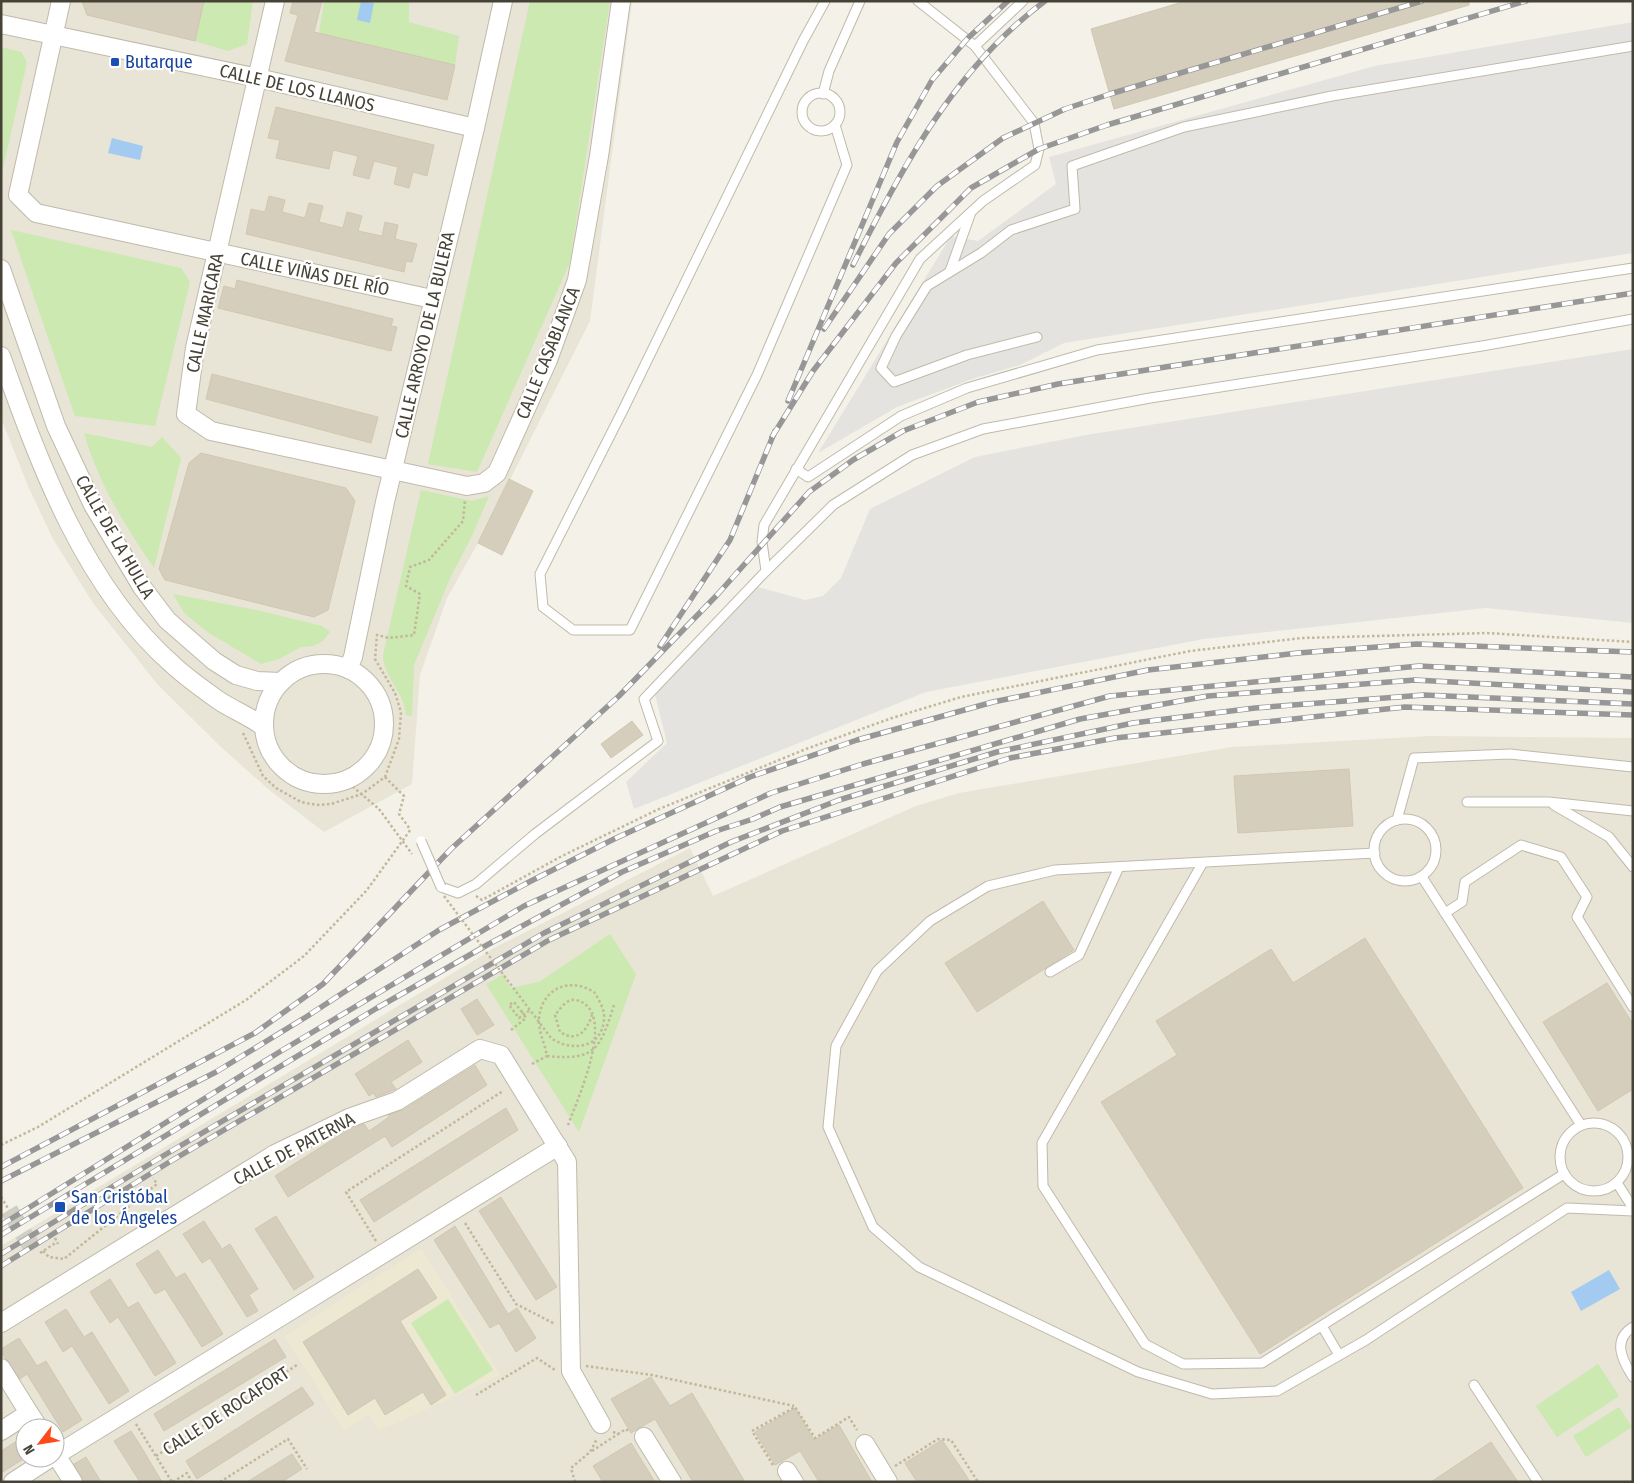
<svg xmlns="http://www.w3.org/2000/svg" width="1634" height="1483" font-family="'Fira Sans Condensed',sans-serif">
	<rect width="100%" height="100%" fill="#f4f1e8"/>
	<g fill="#e8e4d6" fill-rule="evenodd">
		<path d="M1 1H632L590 321 478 543 447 598 420 675 412 784 324 832 268 789 220 746 158 685 93 603 53 539 28 486 1 418Z"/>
		<path d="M1430 736 1633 738V1482H1V1246L496 947 690 848 713 896 916 806 959 793 1232 747ZM25 1428H55V1458H25Z"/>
	</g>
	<path fill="#ede8d1" d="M421 1248 501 1375 379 1431 369 1415 344 1430 284 1336Z"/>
	<g fill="#cbe9b0">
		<path d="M204 1H253L247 44 228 51 195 41Z"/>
		<path d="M324 1H409V22L459 36 455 65 319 34Z"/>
		<path d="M530 1H610L570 262 477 472 428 464Z"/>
		<path d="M1 47 21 52 27 62 1 177Z"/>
		<path d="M11 230 181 268 190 282 155 426 75 416Z"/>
		<path d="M84 433 152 447 162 437 181 458 154 568C125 526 98 482 84 433Z"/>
		<path d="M421 490 472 501 489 496 471 538 451 576 414 665 412 716 406 715C404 691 383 677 383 655Z"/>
		<path d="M173 594 261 611 322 626 330 632 323 641 313 646 301 647 279 659 261 664 209 633 185 614Z"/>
		<path d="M610 934 636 974 579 1132 486 984 504 974 510 988 539 982Z"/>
		<path d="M448 1299 493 1370 455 1394 411 1323Z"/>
		<path d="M1598 1364 1619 1396 1557 1437 1536 1406Z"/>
		<path d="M1619 1407 1632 1427 1586 1457 1573 1436Z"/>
	</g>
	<g fill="#e5e3df">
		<path d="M1633 22V253L1064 343 1020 365 975 378 897 407 818 453 951 236 978 241 1056 184 1049 157 1375 66Z"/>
		<path d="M1633 349V623L1486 608 1204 639 926 692 634 809 626 782 667 743 655 695 758 587 805 600 823 596 841 578 870 509 975 457 1086 435Z"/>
	</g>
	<g fill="#a3cbf1">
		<path d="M361 1 374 3 370 23 357 20Z"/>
		<path d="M112 138 143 146 140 160 108 153Z"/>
		<path d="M1609 1270 1620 1289 1581 1311 1571 1292Z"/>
	</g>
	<g fill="#d6cebd" stroke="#d1c7b0">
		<path d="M82 1H204L195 41 87 15Z"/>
		<path d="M293 1H322L314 32 455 65 447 100 285 61 298 15 290 13Z"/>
		<path d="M1186 1H1469V5L1114 109 1091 29Z"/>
		<path d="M276 107 434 145 427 176 413 172 409 188 394 184 398 167 374 161 369 179 353 175 358 156 333 150 329 169 276 158 280 140 268 138Z"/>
		<path d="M269 196 285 200 282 212 305 218 309 203 323 206 319 222 343 228 347 212 362 216 358 231 382 236 385 222 398 225 395 239 417 244 412 262 406 261 404 272 246 234 251 209 265 212Z"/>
		<path d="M237 280 393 319 391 326 397 327 391 351 218 308 224 286 235 289Z"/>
		<path d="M212 374 378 417 371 443 206 399Z"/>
		<path d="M201 453 346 488 355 501 328 610 314 617 165 580 159 569 189 463Z"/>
		<path d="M509 479 533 491 502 555 478 543Z"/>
		<path d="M632 721 643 735 611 758 601 744Z"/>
		<path d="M1349 769 1353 826 1238 833 1234 776Z"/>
		<path d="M1043 901 1074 950 977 1012 945 963Z"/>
		<path d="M1365 938 1523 1188 1260 1354 1101 1102 1177 1055 1156 1021 1271 949 1293 983Z"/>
		<path d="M1607 983 1633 1024V1089L1598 1111 1543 1022Z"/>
		<path d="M477 999 494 1025 477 1035 461 1009Z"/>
		<path d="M408 1040 422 1062 391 1082 396 1089 376 1097 373 1093 369 1096 355 1074Z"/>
		<path d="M475 1065 487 1085 392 1147 385 1136 288 1197 275 1176 348 1130 364 1124 369 1131 389 1117 388 1115 403 1110Z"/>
		<path d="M506 1108 518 1130 374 1222 360 1200Z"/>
		<path d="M501 1197 557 1287 536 1300 479 1211Z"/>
		<path d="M276 1216 314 1277 294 1290 255 1229Z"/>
		<path d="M204 1221 222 1249 230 1244 258 1289 249 1295 258 1311 247 1317 210 1258 202 1263 183 1234Z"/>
		<path d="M455 1226 508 1314 517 1308 536 1338 516 1352 499 1323 490 1328 434 1240Z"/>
		<path d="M158 1250 176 1278 185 1273 223 1334 202 1347 165 1289 155 1294 136 1264Z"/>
		<path d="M418 1269 437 1298 400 1321 446 1395 431 1405 423 1392 385 1415 375 1398 348 1415 303 1342Z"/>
		<path d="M110 1279 128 1308 138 1302 176 1363 155 1376 118 1317 110 1323 90 1292Z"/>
		<path d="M66 1309 84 1337 92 1332 129 1391 109 1404 72 1346 63 1352 45 1322Z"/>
		<path d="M19 1338 37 1366 46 1361 82 1420 63 1432 27 1374 20 1379 1 1352V1349Z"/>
		<path d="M275 1339 286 1357 164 1431 154 1414Z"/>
		<path d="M651 1377 670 1406 692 1393 745 1482H693L655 1419 631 1433 611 1399Z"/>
		<path d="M302 1387 314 1404 197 1479 186 1461Z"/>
		<path d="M795 1408 814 1440 839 1425 872 1482H819L800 1451 775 1465 755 1432Z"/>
		<path d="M131 1431 140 1445 162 1482H140L114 1441Z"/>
		<path d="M25 1436V1458L1 1473V1451Z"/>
		<path d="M942 1440 963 1471 970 1482H917L905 1463Z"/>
		<path d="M1491 1442 1518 1482H1431Z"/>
		<path d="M631 1443 655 1482H603L593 1466Z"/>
		<path d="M292 1454 302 1469 282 1482H247Z"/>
		<path d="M86 1457 101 1482H84L74 1464Z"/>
	</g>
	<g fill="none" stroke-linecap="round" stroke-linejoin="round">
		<path stroke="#d1cec4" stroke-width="18" stroke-dasharray="18 9" stroke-linecap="butt" d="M9 1210 37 1255"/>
		<defs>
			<g id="lane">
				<path d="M825 1 803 41 622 412 540 574 543 607 573 630H630L757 375 847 165 835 125"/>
				<path d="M918 1 975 46"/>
				<circle cx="821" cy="112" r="19"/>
				<path d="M823 94 829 71 860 1"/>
				<path d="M950 271 970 215"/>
				<path d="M1037 337 967 355 894 382 881 368 896 336 927 286 981 253 1011 230 1075 209 1072 166 1184 127 1332 96 1633 46"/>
				<path d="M796 469 808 477 901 416 967 388 1097 350 1633 268"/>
				<path d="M766 571 762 542 764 525 920 259 983 201 1035 165 1039 149 1034 123 975 46 1023 1"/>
				<path d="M1467 802H1549L1633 811"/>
				<path d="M1554 805 1609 837 1633 867"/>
				<circle cx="1405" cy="850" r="31"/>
				<path d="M1397 820 1414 758 1510 754 1633 767"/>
				<path d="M1375 853 1055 870 988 886 930 921 877 971 836 1046 828 1127 873 1227 919 1267 1138 1372 1212 1394 1277 1391 1366 1340 1567 1208 1633 1211"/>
				<path d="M1202 864 1042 1143 1043 1186 1145 1344 1183 1364 1262 1363 1564 1174"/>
				<path d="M1422 877 1581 1125"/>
				<path d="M441 887 458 893 476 884 535 834 658 741 644 699 766 571 833 505 912 455 983 429 1150 398 1482 346 1633 319"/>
				<path d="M1445 913 1462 902 1465 882 1521 845 1561 857 1587 897 1577 917 1633 1007"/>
				<path d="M1050 972 1079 955 1119 867"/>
				<circle cx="1594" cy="1157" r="34"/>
				<path d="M1617 1183 1633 1208"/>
				<path d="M1322 1326 1339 1355"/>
				<path d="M1633 1327C1612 1340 1622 1360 1633 1377"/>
				<path d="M1474 1385 1538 1482"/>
			</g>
			<g id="street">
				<path d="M61 1 18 195 36 213 432 299"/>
				<path d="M275 1 195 348 186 414 211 431 467 486 484 483 497 473 548 360 577 280 599 156 621 1"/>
				<path d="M1 24 258 78 475 128"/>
				<path d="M1 269 56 426 93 505 142 587 167 620 214 661 236 675 257 681 281 682"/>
				<path d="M1 356C40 465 84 587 173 665 187 678 203 689 218 700 233 710 249 716 264 727"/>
				<circle cx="324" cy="724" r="60"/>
				<path d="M348 669 353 657 385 502 475 128 503 1"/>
				<path d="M1 1323 275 1154 349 1118 397 1101 480 1049 501 1055 567 1162 571 1371 601 1424"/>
				<path d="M1 1368 29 1413 1 1431"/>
				<path d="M29 1413 39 1428"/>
				<path d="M644 1437 672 1482"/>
				<path d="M865 1444 888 1482"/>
				<path d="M787 1471 794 1482"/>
				<path d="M13 1482 50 1458"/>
				<path d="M73 1482 56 1455 558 1146"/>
			</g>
		</defs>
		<use href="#lane" stroke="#c0baaa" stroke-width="11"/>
		<use href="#street" stroke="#c0baaa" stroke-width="20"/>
		<g stroke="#c2b79b" stroke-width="2.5" stroke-dasharray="2.5 2.5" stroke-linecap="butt">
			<path d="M243 733 263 776 276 788 301 802 317 805 331 804 362 794 385 777 399 739 401 712 395 693 375 659 377 635 389 638 414 635 420 594 406 586 410 567 429 560 463 521 465 500"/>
			<path d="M385 777 404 796 399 814 410 829"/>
			<path d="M345 780 379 809"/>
			<path d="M476 896 482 900 562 856 659 809 806 749 892 718 961 697 1190 651 1302 638 1487 633 1633 642"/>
			<path d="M511 1030 526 1018 522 1012"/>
			<path d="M547 1056C597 1061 600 1048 614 1005"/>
			<path d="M532 1064 547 1056C545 1044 538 1031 539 1018 542 988 571 976 595 993"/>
			<path d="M568 1125C577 1100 619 1010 576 1000 567 998 560 1009 555 1015L560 1032C577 1043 587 1031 592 1015"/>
			<path d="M1 1145 38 1127 246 1000 304 956 367 890 411 829"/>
			<path d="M1 1197 9 1210"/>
			<path d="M465 1223 516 1304 555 1324"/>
			<path d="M55 1238 58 1244"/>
			<path d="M376 1241 346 1192 503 1091"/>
			<path d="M43 1251 49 1257 64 1259 157 1184 153 1178"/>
			<path d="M40 1253 57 1242"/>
			<path d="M586 1366 652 1375 794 1406"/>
			<path d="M476 1395 537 1358 555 1370"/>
			<path d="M136 1424 172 1482"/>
			<path d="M613 1432 618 1434 626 1429 629 1432"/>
			<path d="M592 1451 618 1434"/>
			<path d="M156 1456 297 1365"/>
			<path d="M773 1465 752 1431 795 1407 815 1438 849 1417 857 1430"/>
			<path d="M895 1466 938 1439 951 1440 978 1482"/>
			<path d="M173 1482 187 1473 192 1482"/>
			<path d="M220 1482 288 1439 307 1469"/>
			<path d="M575 1482 571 1468 590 1452 597 1439"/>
		</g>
		<use href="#lane" stroke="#fff" stroke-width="9"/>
		<use href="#street" stroke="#fff" stroke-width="18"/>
		<defs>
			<g id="rail">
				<path d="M853 265C902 167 955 68 1045 1"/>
				<path d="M824 329 889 234 937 186 1003 138 1065 109 1110 94 1422 1"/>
				<path d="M788 401 897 142 932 80 968 38 1008 1"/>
				<path d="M772 437 813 371 896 263 971 188 1039 149 1107 125 1526 1"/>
				<path d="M660 646 730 540 775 431"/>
				<path d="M1 1167 255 1033 323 984 451 849 619 696 717 595 809 492 853 460 903 431 978 402 1058 384 1633 293"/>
				<path d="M1 1181 216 1072 306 1017 439 930 531 881 614 839 750 777 857 740 993 702 1148 670 1298 653 1417 644 1633 652"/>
				<path d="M1 1225 281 1051 524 906 771 793 863 764 1110 696 1419 666 1633 677"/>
				<path d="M1 1235 377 1008 487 945 622 872 716 831 753 819 780 807 1080 719 1208 696 1415 680 1633 692"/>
				<path d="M1 1254 168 1153 544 933 731 842 839 800 997 752 1133 723 1255 708 1424 695 1633 704"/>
				<path d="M1 1266 171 1161 549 940 782 831 1010 758 1115 738 1405 707 1633 715"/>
			</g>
		</defs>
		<use href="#rail" stroke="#979797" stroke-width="5.5"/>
		<use href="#rail" stroke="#fff" stroke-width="4" stroke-dasharray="11" stroke-linecap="butt"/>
		<defs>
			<path id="lane-bridge" d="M421 841 441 887"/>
		</defs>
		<use href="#lane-bridge" stroke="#c0baaa" stroke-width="11" stroke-linecap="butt"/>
		<g stroke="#c2b79b" stroke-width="2.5" stroke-dasharray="2.5 2.5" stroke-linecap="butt">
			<path d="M379 809 412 854"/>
			<path d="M444 896 551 1038C571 1052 602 1049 604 1019 605 1009 599 1001 595 993"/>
			<path d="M522 1012 514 1002 509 1005 519 1018 530 1010"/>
		</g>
		<use href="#lane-bridge" stroke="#fff" stroke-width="9"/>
	</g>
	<g fill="#1a4fb4" stroke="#fff" stroke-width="2">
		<rect x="110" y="57" width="10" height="10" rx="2.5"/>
		<rect x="54" y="1201" width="12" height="12" rx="2.5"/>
	</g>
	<g text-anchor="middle" stroke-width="4.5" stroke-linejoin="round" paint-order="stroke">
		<g font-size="18" fill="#164399" stroke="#fff" text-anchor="start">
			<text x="125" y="68">Butarque</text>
			<text x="71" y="1203">San Cristóbal<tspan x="71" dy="21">de los Ángeles</tspan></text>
		</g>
		<g font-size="18" fill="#474236" stroke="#fff">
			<text transform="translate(297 88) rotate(13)" y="6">CALLE DE LOS LLANOS</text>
			<text transform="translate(315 274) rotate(12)" y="6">CALLE VIÑAS DEL RÍO</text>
			<text transform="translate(205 313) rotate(-78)" y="6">CALLE MARICARA</text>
			<text transform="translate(425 335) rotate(-77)" y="6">CALLE ARROYO DE LA BULERA</text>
			<text transform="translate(548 353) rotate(-68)" y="6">CALLE CASABLANCA</text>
			<text transform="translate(115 537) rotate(60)" y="6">CALLE DE LA HULLA</text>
			<text transform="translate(294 1149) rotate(-28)" y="6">CALLE DE PATERNA</text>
			<text transform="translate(226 1411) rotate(-33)" y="6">CALLE DE ROCAFORT</text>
		</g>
	</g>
	<rect width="1634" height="1483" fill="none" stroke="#474236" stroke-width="5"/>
	<g transform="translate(40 1443) rotate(239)"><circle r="24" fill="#ffffff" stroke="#b5b3af"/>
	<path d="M0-4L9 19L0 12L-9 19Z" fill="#fc4b16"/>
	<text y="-8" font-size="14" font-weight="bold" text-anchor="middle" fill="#474236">N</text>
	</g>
</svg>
